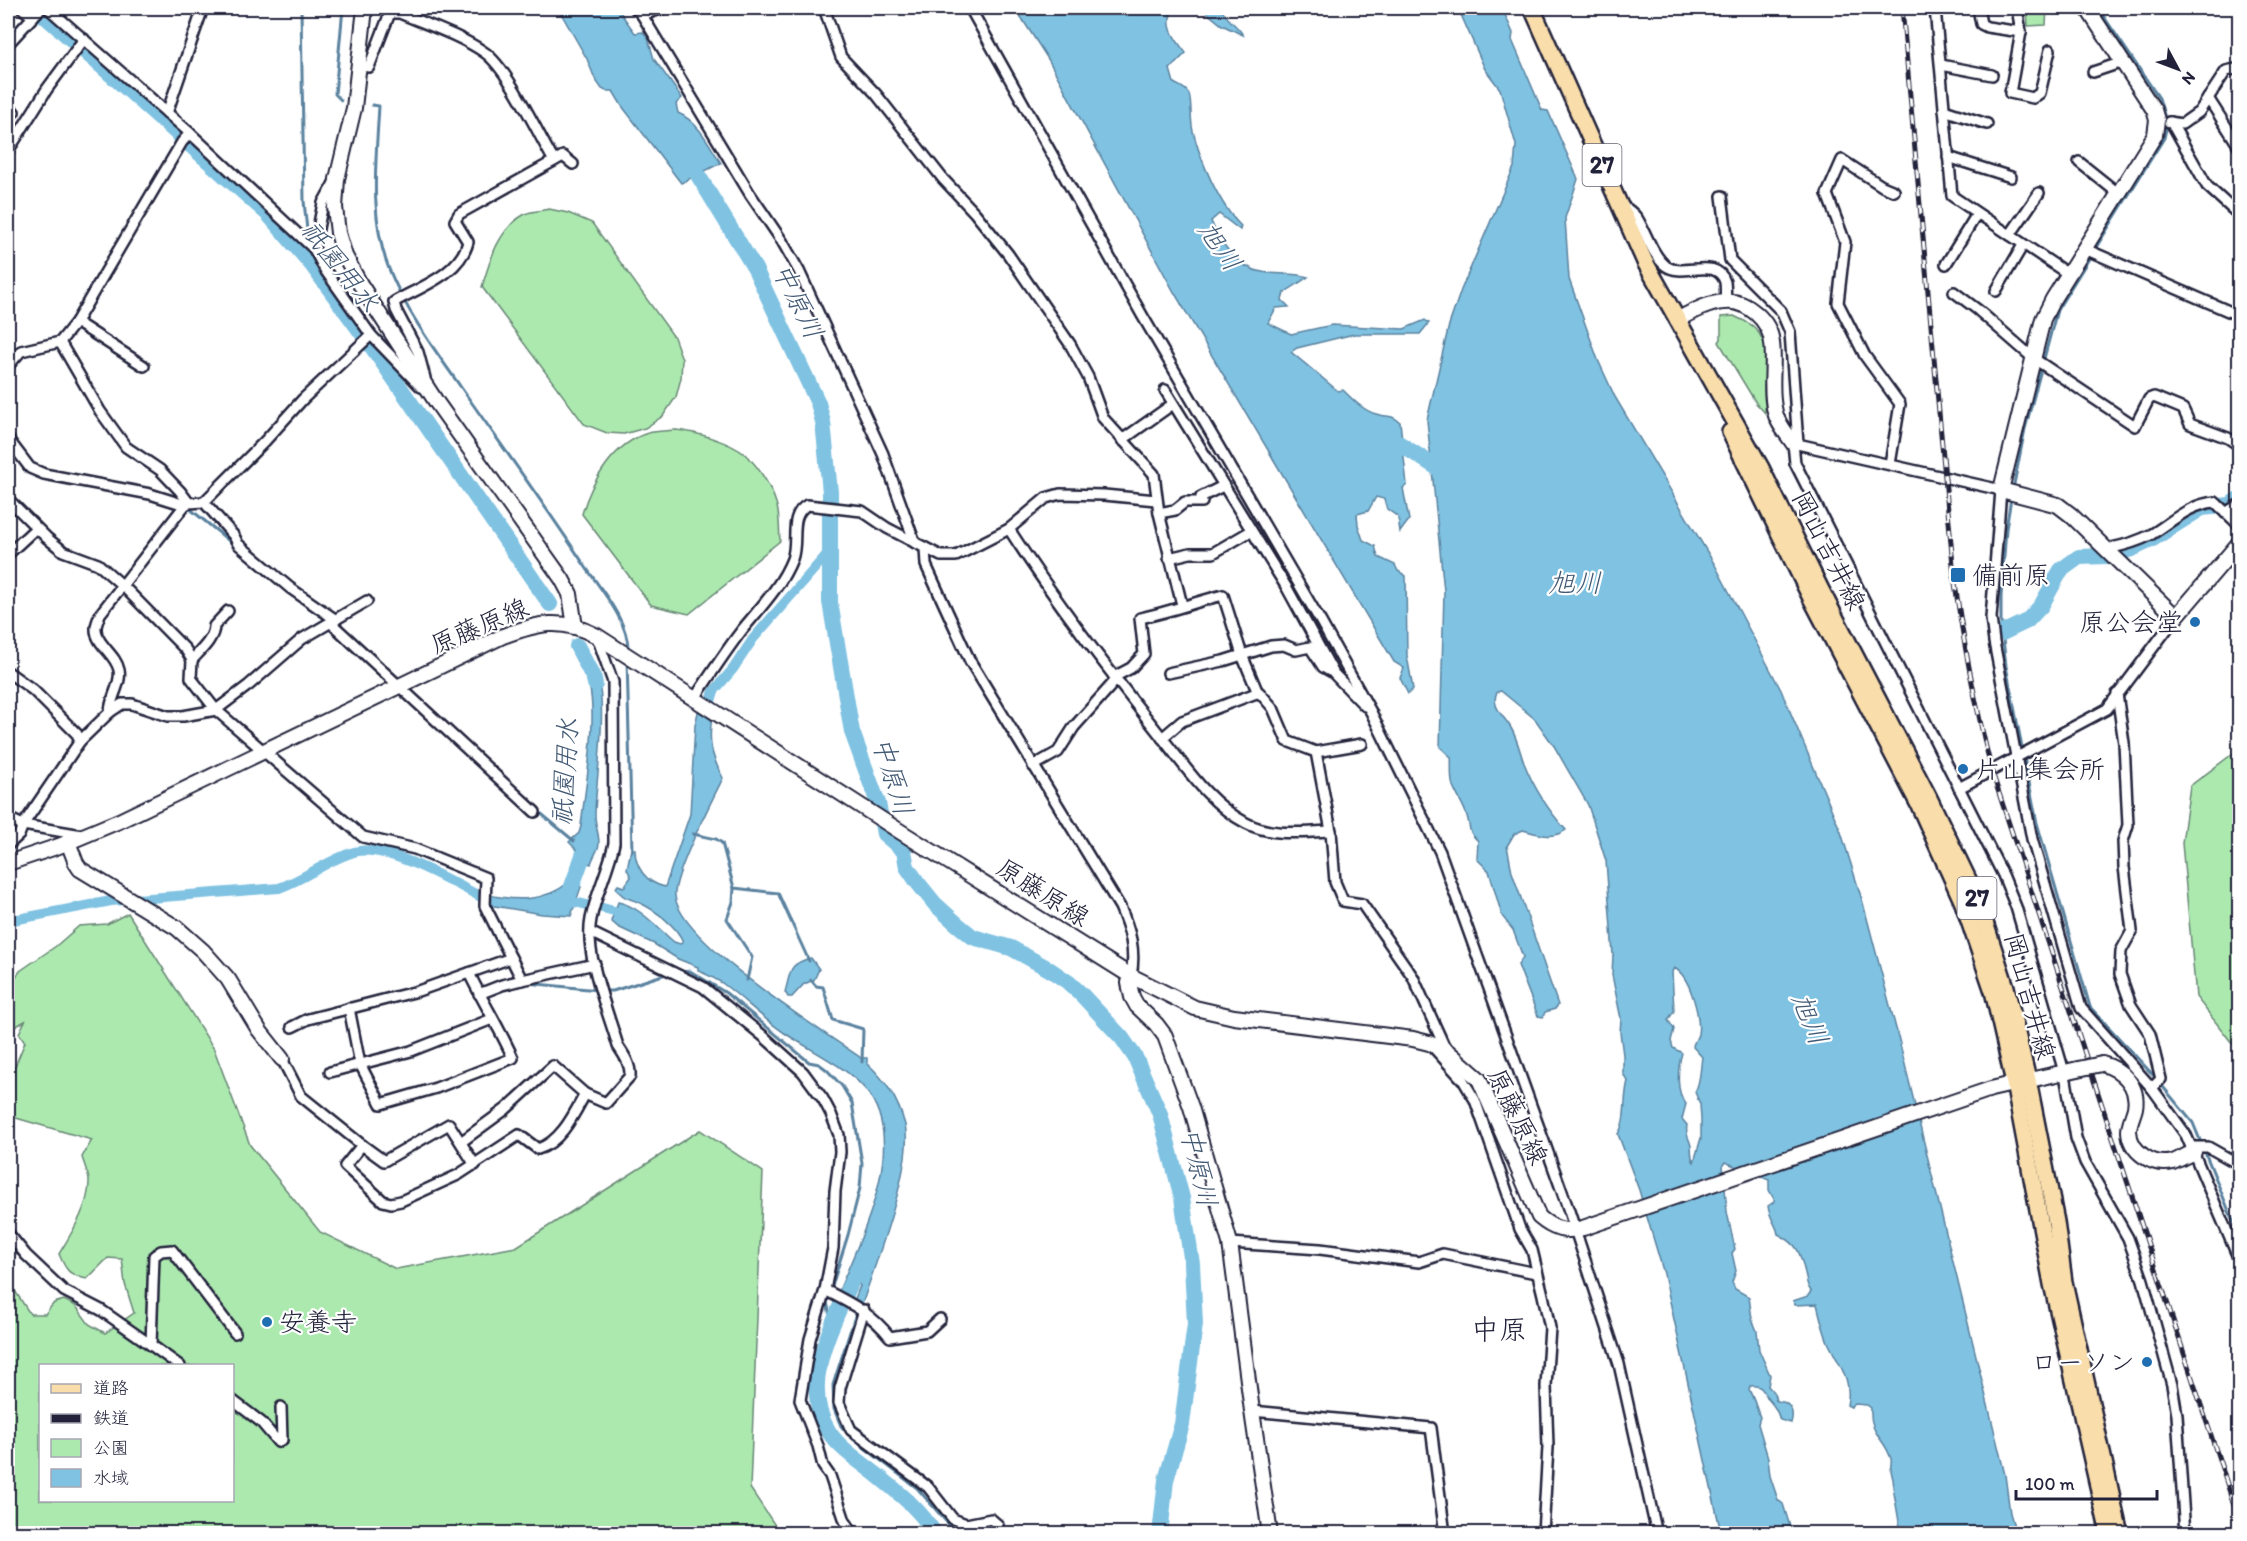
<svg xmlns="http://www.w3.org/2000/svg" width="2247" height="1541" font-family="Itim,'Klee One',sans-serif">
	<rect width="100%" height="100%" fill="#fff"/>
	<filter id="ink" filterUnits="userSpaceOnUse"><feTurbulence type="fractalNoise" baseFrequency=".0167" numOctaves="2"/><feDisplacementMap in="SourceGraphic" scale="12" xChannelSelector="R" yChannelSelector="G"/><feConvolveMatrix kernelMatrix="1 2 1 2 8 2 1 2 1" color-interpolation-filters="sRGB"/></filter>
	<g filter="url(#ink)">
		<g fill="#ace9af" stroke="#678675" stroke-width="1.5" fill-rule="evenodd">
			<path d="M2047 8 2046 25 2028 26 2027 11Z"/>
			<path d="M549 209 568 213 592 223 674 337 682 359 681 378 676 397 663 416 645 428 624 434 607 433 584 424 482 287C490 260 498 229 525 214 531 211 542 211 549 209Z"/>
			<path d="M1734 316C1741 320 1749 322 1755 328 1774 348 1766 387 1765 413L1756 403 1719 342 1721 339V317Z"/>
			<path d="M676 430C697 432 730 442 746 455 759 467 771 487 776 503 780 514 779 529 780 541L689 614 651 605 582 514C591 482 614 443 648 433 657 431 667 431 676 430Z"/>
			<path d="M2239 749V1052L2196 997 2182 843 2190 786Z"/>
			<path d="M128 913 214 1049 250 1145 320 1232 396 1269 516 1247 700 1130 763 1172 750 1488 780 1533H8V1416L11 1408 8 1404V1280L30 1314H45L54 1303 64 1300 76 1306 89 1324 105 1333 134 1313 125 1284 122 1259 108 1258 87 1279C69 1275 66 1271 59 1254 71 1234 90 1205 89 1180 88 1173 84 1164 82 1157L92 1140 9 1116 12 1108 13 1071 25 1042 19 1033 25 1021 8 1031V989L20 971 56 946 79 926 107 924ZM40 1366H232V1500H40Z"/>
		</g>
		<g fill="#80c2e1" stroke="#5a829f" stroke-width="1.5" fill-rule="evenodd">
			<path d="M558 8H617L635 33 643 32 648 38 654 59 682 98 676 104 678 113C698 121 710 146 721 163L681 183 622 106 613 91H606L602 89 595 79 587 59Z"/>
			<path d="M1015 8H1174C1163 25 1175 39 1186 53L1170 69 1174 83C1179 86 1186 88 1189 94 1192 101 1190 121 1193 131 1200 160 1220 206 1241 226L1240 230 1219 214 1211 221C1219 242 1238 268 1262 272 1277 275 1292 272 1308 277L1284 293 1282 300 1289 307 1276 308 1268 323 1291 334 1332 325 1404 329 1425 320 1429 323 1420 334H1354L1297 348 1291 352 1338 391 1343 390C1352 399 1364 411 1376 414 1388 418 1389 413 1400 422L1407 485 1403 488 1409 520 1400 532 1398 517 1387 509 1384 499 1376 497 1368 511 1357 514 1358 525 1363 540 1375 546 1378 557 1395 565 1398 571 1406 576 1407 656 1413 689 1408 694 1400 678 1404 668 1394 662 1174 292 1048 59Z"/>
			<path d="M1201 8H1214L1223 11C1228 21 1237 25 1243 35L1222 25Z"/>
			<path d="M1458 8H1502L1513 33 1512 40 1542 110 1548 111 1578 179 1565 218 1569 279 1598 360 1615 397 1715 565 1781 690 1841 832 1863 903 1899 1040 2005 1475 2010 1513 2016 1533H1901L1893 1487C1895 1479 1891 1476 1891 1469 1890 1467 1892 1461 1891 1459 1885 1438 1869 1435 1871 1408L1867 1405 1855 1404 1851 1407 1847 1405C1853 1379 1838 1364 1828 1342 1823 1330 1820 1316 1817 1304L1795 1305 1793 1301 1808 1296 1811 1291C1806 1285 1807 1280 1805 1273 1800 1252 1798 1244 1778 1234 1776 1223 1769 1218 1768 1206L1775 1201 1769 1190V1180L1725 1162 1723 1165 1727 1212 1735 1249 1732 1253 1736 1271 1732 1282 1735 1289 1749 1297 1752 1319 1757 1331 1759 1350 1770 1375 1768 1386 1774 1393 1776 1401C1789 1401 1795 1410 1791 1423L1780 1420C1777 1410 1775 1407 1768 1399 1763 1391 1762 1384 1750 1386L1749 1390C1754 1398 1756 1408 1760 1417L1758 1424 1768 1458 1770 1476 1778 1500 1783 1504 1792 1533H1721L1664 1274 1639 1190 1618 1134C1627 1121 1623 1098 1628 1081L1623 1074V1055L1620 1032 1621 1019 1612 975 1613 955 1606 861 1588 805 1554 746 1535 719 1501 691 1497 692C1490 707 1505 717 1511 728 1517 738 1520 752 1524 763 1534 788 1548 810 1566 830 1553 840 1537 834 1523 830L1514 834 1507 846 1512 872 1558 1005 1555 1009 1545 1012 1543 1017 1538 1016 1518 965 1523 957 1513 930 1502 916 1489 871 1477 859 1478 841C1467 830 1471 829 1467 816 1464 806 1457 796 1453 786 1450 778 1452 765 1451 757L1440 747 1444 591 1427 420 1449 325 1461 290 1514 167 1516 145 1500 89 1485 69ZM1674 968C1690 975 1701 1018 1698 1034 1697 1039 1693 1042 1693 1047L1702 1057C1700 1070 1701 1081 1695 1092L1700 1104 1701 1119V1138L1694 1162C1690 1156 1692 1153 1691 1146 1689 1136 1685 1136 1687 1125L1682 1119 1686 1104C1675 1092 1678 1066 1682 1053L1673 1048 1671 1041 1674 1029 1668 1020 1674 1011 1672 972Z"/>
			<path d="M591 664C612 688 595 781 595 815 595 825 599 834 599 843 599 850 593 856 591 864L579 860 577 850 569 842 579 833 581 826C585 787 598 721 589 684 588 678 584 673 581 667Z"/>
			<path d="M699 708 712 717C708 742 711 755 723 778 712 800 673 875 675 896 680 942 821 1030 861 1058H867V1063C886 1081 898 1099 905 1125 914 1166 875 1263 862 1305L854 1301 860 1286 858 1283 854 1286 849 1299 838 1293C860 1238 911 1143 865 1089 844 1065 812 1051 786 1034 763 1019 744 999 722 983 714 978 705 974 698 970V967L678 959 654 944 618 927 611 921 618 902C641 907 656 927 674 942L680 944 683 942C677 926 655 910 640 903 628 897 624 900 616 888L618 885 624 887 631 877 627 869 631 849H635C635 867 646 883 665 887L690 814 695 725Z"/>
			<path d="M569 882 581 887 571 916 542 914 489 905V895C517 901 545 902 569 882Z"/>
			<path d="M811 958 819 969 814 980 804 984 792 997H788L785 992C791 971 788 964 811 958Z"/>
		</g>
		<g fill="none" stroke-linecap="round" stroke-linejoin="round">
			<g stroke="#5a829f" stroke-width="3">
				<path d="M301 8 304 201 308 240"/>
				<path d="M341 100 335 94 343 8"/>
				<path d="M372 105 379 106C376 160 369 218 389 269 406 311 434 349 460 386 502 446 545 505 585 566 600 588 629 622 628 650"/>
				<path d="M309 249 312 265"/>
				<path d="M2026 251 2060 274"/>
				<path d="M2013 489 2025 429 2057 310 2164 138 2167 125 2159 98 2098 8"/>
				<path d="M2011 498 2006 529 2001 597V622L2006 666 2037 823 2090 1007 2154 1076 2193 1123 2240 1238"/>
				<path d="M189 508 234 545"/>
				<path d="M627 659 632 851"/>
				<path d="M538 811 574 841"/>
				<path d="M693 834 716 839 722 843 734 888 778 893 809 961"/>
				<path d="M734 888 733 902 727 919 752 957 747 980"/>
				<path d="M683 972 690 971 726 993 809 1062 819 1064 827 1070 842 1086 852 1103 862 1163 860 1188 848 1235 827 1302 832 1325"/>
				<path d="M811 980 816 986 823 987 833 1020 863 1029 862 1062"/>
				<path d="M527 983 598 990"/>
				<path d="M606 991H613L666 974"/>
				<path d="M857 1310 833 1385 834 1409 841 1426 853 1439 917 1488 957 1534"/>
			</g>
			<g stroke="#80c2e1" stroke-width="10">
				<path d="M707 715 714 691 733 669 753 639 829 552"/>
				<path d="M563 904 575 902 587 905"/>
				<path d="M599 907 614 911 625 918"/>
				<path d="M8 921 111 901 279 888C305 879 327 860 354 852 385 842 454 883 483 898L492 901"/>
			</g>
			<g stroke="#80c2e1" stroke-width="16">
				<path d="M36 8 268 214 312 265 372 347 550 604"/>
				<path d="M687 157 755 269 818 403 823 422 830 492V602L852 732 878 803 884 834 904 851 907 867 918 883 935 904 957 924 973 937 1011 948 1049 969 1068 982 1081 994 1122 1038 1135 1057 1160 1114 1182 1198 1192 1264 1195 1324 1182 1424 1166 1480 1160 1534"/>
				<path d="M1386 435 1450 476"/>
				<path d="M2002 633 2027 621 2041 606 2061 570 2079 557 2106 556 2132 549 2151 540 2202 508 2230 505 2240 498"/>
				<path d="M577 646 594 679 595 684"/>
				<path d="M566 903 585 850 586 839"/>
				<path d="M851 1283C831 1328 799 1385 829 1432 840 1449 861 1462 877 1475 899 1493 920 1509 935 1534"/>
			</g>
			<defs>
				<g id="street">
					<path d="M22 8 33 17"/>
					<path d="M48 8 190 133 314 249 325 270 371 335 421 387"/>
					<path d="M635 8 642 15 750 194 782 241 799 271 883 454 915 543"/>
					<path d="M824 8 841 57 876 94 943 179 975 213 1008 254 1070 344 1088 377 1103 418 1154 474 1159 513 1182 605"/>
					<path d="M970 8 1142 315 1321 622 1371 712 1440 852 1569 1211 1619 1364 1657 1534"/>
					<path d="M1935 8 1952 196 2068 274"/>
					<path d="M1978 8 1981 24 1987 27 2021 32 2010 93 2033 98 2040 93 2050 50"/>
					<path d="M2017 8 2021 32"/>
					<path d="M642 15 664 8"/>
					<path d="M8 44 41 8"/>
					<path d="M1941 65 1992 75"/>
					<path d="M360 66 369 67 390 13H400C428 25 459 35 484 52 508 68 538 134 554 161"/>
					<path d="M2093 72 2123 62"/>
					<path d="M2208 98 2240 148"/>
					<path d="M8 107 14 112"/>
					<path d="M1944 110 1987 124"/>
					<path d="M167 113 203 8"/>
					<path d="M2169 122 2182 124 2199 112 2226 71 2240 68"/>
					<path d="M2171 122 2207 186 2240 216"/>
					<path d="M8 151 47 89 84 39"/>
					<path d="M1948 157 2011 177"/>
					<path d="M2079 162 2119 194"/>
					<path d="M1722 196 1730 260 1781 311 1790 332 1798 444"/>
					<path d="M1623 206C1628 209 1633 213 1637 218 1646 232 1652 255 1666 266 1682 278 1717 256 1725 282 1726 288 1725 295 1726 301"/>
					<path d="M2010 235 2039 193"/>
					<path d="M314 249 323 203 334 183"/>
					<path d="M2085 249 2240 316"/>
					<path d="M1946 264 1977 214"/>
					<path d="M1996 291 2023 245"/>
					<path d="M1954 292 1978 310 2033 358 2135 426 2149 399 2154 397 2183 409 2190 424 2228 438 2240 446"/>
					<path d="M76 322 144 366"/>
					<path d="M60 342 100 411 126 447 160 470 180 491 189 503"/>
					<path d="M8 366 21 351 60 342 76 322 182 142 190 133"/>
					<path d="M425 378 418 352 396 310 394 302C420 287 460 274 468 242L455 221 459 214 563 156 573 164"/>
					<path d="M1165 390 1287 588 1334 674 1365 706"/>
					<path d="M8 439 30 468 44 474 150 494 185 505"/>
					<path d="M1122 440 1173 404"/>
					<path d="M1890 464 1900 404 1865 356 1838 303 1845 242 1827 194 1842 160 1882 186 1894 191"/>
					<path d="M8 499 47 538 63 551 98 564 123 586 186 650 192 660 191 678 216 710 363 837 415 849 486 878 485 906 522 980 595 964"/>
					<path d="M204 502 234 536 238 544 290 588 336 620"/>
					<path d="M1159 513 1175 510 1185 502H1202L1201 497 1223 486"/>
					<path d="M2225 513 2240 504"/>
					<path d="M1009 529C1055 601 1107 668 1160 735 1185 766 1209 804 1246 823 1272 837 1303 832 1331 831"/>
					<path d="M925 548 926 565 970 661 1120 907C1130 930 1136 950 1131 976"/>
					<path d="M2107 549C2122 546 2138 542 2152 534 2173 521 2190 504 2215 502L2240 526"/>
					<path d="M8 554 36 528"/>
					<path d="M1169 558 1190 553H1213L1251 531"/>
					<path d="M331 623 535 812"/>
					<path d="M192 660C200 651 214 639 214 626L228 611"/>
					<path d="M8 672 33 690 77 734 80 741"/>
					<path d="M1168 673 1223 661 1271 646 1284 645 1296 650 1310 647 1323 667 1330 671"/>
					<path d="M1114 677 1131 668 1144 654 1140 618C1169 612 1195 602 1223 595L1242 655 1258 693"/>
					<path d="M2117 694 2124 743 2128 825 2123 841 2124 867 2132 931 2121 951 2120 974 2131 1005 2150 1034 2161 1079 2152 1088"/>
					<path d="M695 698C710 675 725 652 742 630 760 608 782 585 792 559 799 540 788 516 807 505L862 511 887 528 941 556H956L1009 529 1046 498 1060 494 1104 495 1156 500"/>
					<path d="M110 712C110 698 122 683 119 670 116 654 95 644 96 628 96 624 99 618 100 614L185 505 189 503 204 502 265 441 303 399 371 335"/>
					<path d="M1162 738 1182 721 1259 692 1273 708 1287 741 1316 752 1362 744"/>
					<path d="M1316 752 1331 831 1335 882 1343 901 1362 904 1413 977 1446 1050"/>
					<path d="M1033 766 1058 752 1074 727 1116 680"/>
					<path d="M1959 788 2107 709 2176 617"/>
					<path d="M8 818 23 825 82 835"/>
					<path d="M8 845 19 835 23 825 80 741 110 712 122 704H132L168 716H183L216 710 249 685 302 639 367 601"/>
					<path d="M590 932 703 987 762 1035 803 1072 823 1099 831 1114 839 1135 840 1152 835 1191 833 1248 825 1290 810 1339 800 1400 818 1446 823 1466 830 1476 845 1521 854 1534"/>
					<path d="M479 994 502 985 522 980"/>
					<path d="M349 1008 360 1064 381 1104 436 1088 513 1058C500 1029 483 1002 469 973"/>
					<path d="M292 1027 308 1019 418 991 511 958"/>
					<path d="M1433 1047 1463 1080 1475 1100 1520 1229 1532 1250 1543 1295 1550 1328 1546 1386 1548 1447 1543 1534"/>
					<path d="M282 1059 301 1096 362 1145 345 1166 383 1201 391 1203 401 1201 458 1175 519 1135 538 1149C561 1142 574 1114 585 1094L606 1103 630 1076C631 1065 624 1055 618 1046 608 1012 584 953 591 919 596 893 609 869 614 843L613 682 597 637"/>
					<path d="M2062 1065 2016 907 2003 875 1795 463 1793 443 2001 490 1991 618 1994 642 2032 839 2081 1008 2152 1088 2186 1135 2240 1262"/>
					<path d="M330 1072 411 1051 492 1019"/>
					<path d="M2066 1080 2076 1138 2085 1162 2128 1238 2143 1280 2172 1385 2177 1415 2185 1534"/>
					<path d="M461 1142 506 1109 553 1066 585 1094"/>
					<path d="M362 1145 384 1161 449 1124 475 1165"/>
					<path d="M2192 1147H2208L2240 1165"/>
					<path d="M8 1233 26 1255 64 1291 101 1310 151 1345 154 1256 161 1251 172 1250 235 1333"/>
					<path d="M1230 1243 1320 1249 1419 1262 1443 1254 1536 1273"/>
					<path d="M825 1290C852 1304 871 1313 890 1337L927 1331 940 1319"/>
					<path d="M864 1310 840 1388 839 1403 851 1430 928 1487 953 1519 966 1524 991 1519 998 1525V1534"/>
					<path d="M151 1345 180 1366"/>
					<path d="M232 1400 261 1422 278 1442 282 1440 281 1407"/>
					<path d="M1252 1411 1431 1428 1445 1534"/>
				</g>
				<g id="secondary">
					<path d="M365 8 354 108 337 179 335 207 338 233 345 256 360 284 437 403 562 579 570 594 575 627"/>
					<path d="M2087 8 2154 110 2157 120 2155 135 2053 299 2043 319 2001 490 2058 505 2071 515 2176 617 2240 542"/>
					<path d="M1677 320C1692 312 1708 303 1724 302 1747 299 1770 321 1772 343 1775 365 1769 390 1775 412 1777 423 1787 434 1793 443"/>
					<path d="M68 842 76 863 80 869 177 928 203 951 228 979 259 1030 282 1059"/>
					<path d="M8 863 59 846 119 821 503 636C538 623 562 617 597 636L901 832 1131 976 1195 1008 1234 1017 1413 1039 1429 1043 1446 1050 1479 1079 1539 1217C1553 1229 1565 1233 1583 1228L1991 1089 2078 1069"/>
					<path d="M1131 976 1129 983 1132 997 1137 1006 1156 1024 1165 1036 1191 1107 1230 1243 1252 1411 1270 1534"/>
					<path d="M2102 1064C2122 1069 2139 1086 2135 1108 2133 1116 2129 1123 2129 1131 2130 1152 2153 1167 2173 1162 2180 1159 2187 1155 2194 1152"/>
				</g>
				<g id="primary">
					<path d="M1532 8 1645 262 1761 468 1821 590 1928 796 1977 898 2006 987 2028 1080 2056 1222 2064 1282 2120 1534"/>
					<path d="M1730 432 1810 596 1918 803 1963 903 1993 991 2014 1083 2052 1284 2109 1534"/>
				</g>
			</defs>
			<use href="#street" stroke="#22223b" stroke-width="14"/>
			<use href="#secondary" stroke="#22223b" stroke-width="18"/>
			<use href="#primary" stroke="#22223b" stroke-width="20"/>
			<use href="#street" stroke="#fff" stroke-width="9"/>
			<use href="#secondary" stroke="#fff" stroke-width="14"/>
			<use href="#primary" stroke="#f9deab" stroke-width="15"/>
			<defs>
				<path id="rail" d="M1902 8 1954 576C1963 642 1976 707 1992 772L2240 1523"/>
			</defs>
			<use href="#rail" stroke="#22223b" stroke-width="5"/>
			<use href="#rail" stroke="#fff" stroke-width="3" stroke-dasharray="9" stroke-linecap="butt"/>
			<defs>
				<path id="secondary-bridge" d="M2078 1069 2102 1064"/>
			</defs>
			<use href="#secondary-bridge" stroke="#22223b" stroke-width="18" stroke-linecap="butt"/>
			<use href="#secondary-bridge" stroke="#fff" stroke-width="14"/>
		</g>
	</g>
	<g fill="#1f6fb2" stroke="#fff" stroke-width="2">
		<rect x="1950" y="567" width="16" height="16" rx="3"/>
		<circle cx="2195" cy="622" r="6"/>
		<circle cx="1963" cy="769" r="6"/>
		<circle cx="267" cy="1322" r="6"/>
		<circle cx="2147" cy="1362" r="6"/>
	</g>
	<g text-anchor="middle" stroke-width="4.5" stroke-linejoin="round" paint-order="stroke">
		<g fill="#fff" stroke="#646476" stroke-width="1.5">
			<rect x="1582.5" y="144" width="39" height="42" rx="4.5"/>
			<rect x="1957.5" y="877" width="39" height="42" rx="4.5"/>
		</g>
		<g font-size="24" font-weight="bold" fill="#22223b">
			<text x="1602" y="173">27</text>
			<text x="1977" y="906">27</text>
		</g>
		<g font-size="26" fill="#22223b" stroke="#fff">
			<text transform="translate(1829 550) rotate(63)" y="9">岡山吉井線</text>
			<text transform="translate(479 626) rotate(-23)" y="9">原藤原線</text>
			<text transform="translate(1043 892) rotate(32)" y="9">原藤原線</text>
			<text transform="translate(2030 996) rotate(75)" y="9">岡山吉井線</text>
			<text transform="translate(1518 1116) rotate(64)" y="9">原藤原線</text>
		</g>
		<g font-size="26" fill="#22223b" stroke="#fff" text-anchor="start">
			<text x="1972" y="584">備前原</text>
			<text x="2183" y="631" text-anchor="end">原公会堂</text>
			<text x="1975" y="778">片山集会所</text>
			<text x="279" y="1331">安養寺</text>
			<text x="2135" y="1371" text-anchor="end">ローソン</text>
		</g>
		<g font-size="27" font-style="italic" fill="#435a75" stroke="#fff">
			<text transform="translate(1220 246) rotate(55)" y="9">旭川</text>
			<text transform="translate(340 266) rotate(52)" y="9">祇園用水</text>
			<text transform="translate(798 301) rotate(64)" y="9">中原川</text>
			<text x="1575" y="592">旭川</text>
			<text transform="translate(565 772) rotate(-86)" y="9">祇園用水</text>
			<text transform="translate(893 776) rotate(73)" y="9">中原川</text>
			<text transform="translate(1810 1019) rotate(68)" y="9">旭川</text>
			<text transform="translate(1199 1167) rotate(77)" y="9">中原川</text>
		</g>
		<g font-size="28" fill="#22223b" stroke="#fff">
			<text x="1499" y="1339">中原</text>
		</g>
	</g>
	<rect width="2247" height="1541" fill="none" stroke="#fff" stroke-width="30"/>
	<rect x="15" y="15" width="2217" height="1511" fill="none" stroke="#22223b" stroke-width="2" filter="url(#ink)"/>
	<rect x="39" y="1364" width="195" height="138" fill="#ffffff" stroke="#a7a7b1" stroke-width="1.5"/>
	<rect x="51" y="1384" width="30" height="9" fill="#f9deab" stroke="#a7a7b1" stroke-width="1.5"/>
	<text x="93" y="1394" font-size="18" fill="#22223b">道路</text>
	<rect x="51" y="1414" width="30" height="9" fill="#22223b" stroke="#a7a7b1" stroke-width="1.5"/>
	<text x="93" y="1424" font-size="18" fill="#22223b">鉄道</text>
	<rect x="51" y="1439" width="30" height="18" fill="#ace9af" stroke="#a7a7b1" stroke-width="1.5"/>
	<text x="93" y="1454" font-size="18" fill="#22223b">公園</text>
	<rect x="51" y="1469" width="30" height="18" fill="#80c2e1" stroke="#a7a7b1" stroke-width="1.5"/>
	<text x="93" y="1484" font-size="18" fill="#22223b">水域</text>
	<g transform="translate(2178 69) rotate(131)" stroke="#ffffff" stroke-width="4.5" paint-order="stroke">
	<path d="M0-4.5L10 22L0 15L-10 22Z" fill="#22223b"/>
	<text y="-9" font-size="16" font-weight="bold" text-anchor="middle" fill="#22223b">N</text>
	</g>
	<path d="M2016 1490v9h141v-9" fill="none" stroke="#22223b" stroke-width="3"/>
	<text x="2025" y="1490" font-size="18" fill="#22223b" stroke="#ffffff" stroke-width="4.5" paint-order="stroke">100 m</text>
</svg>
